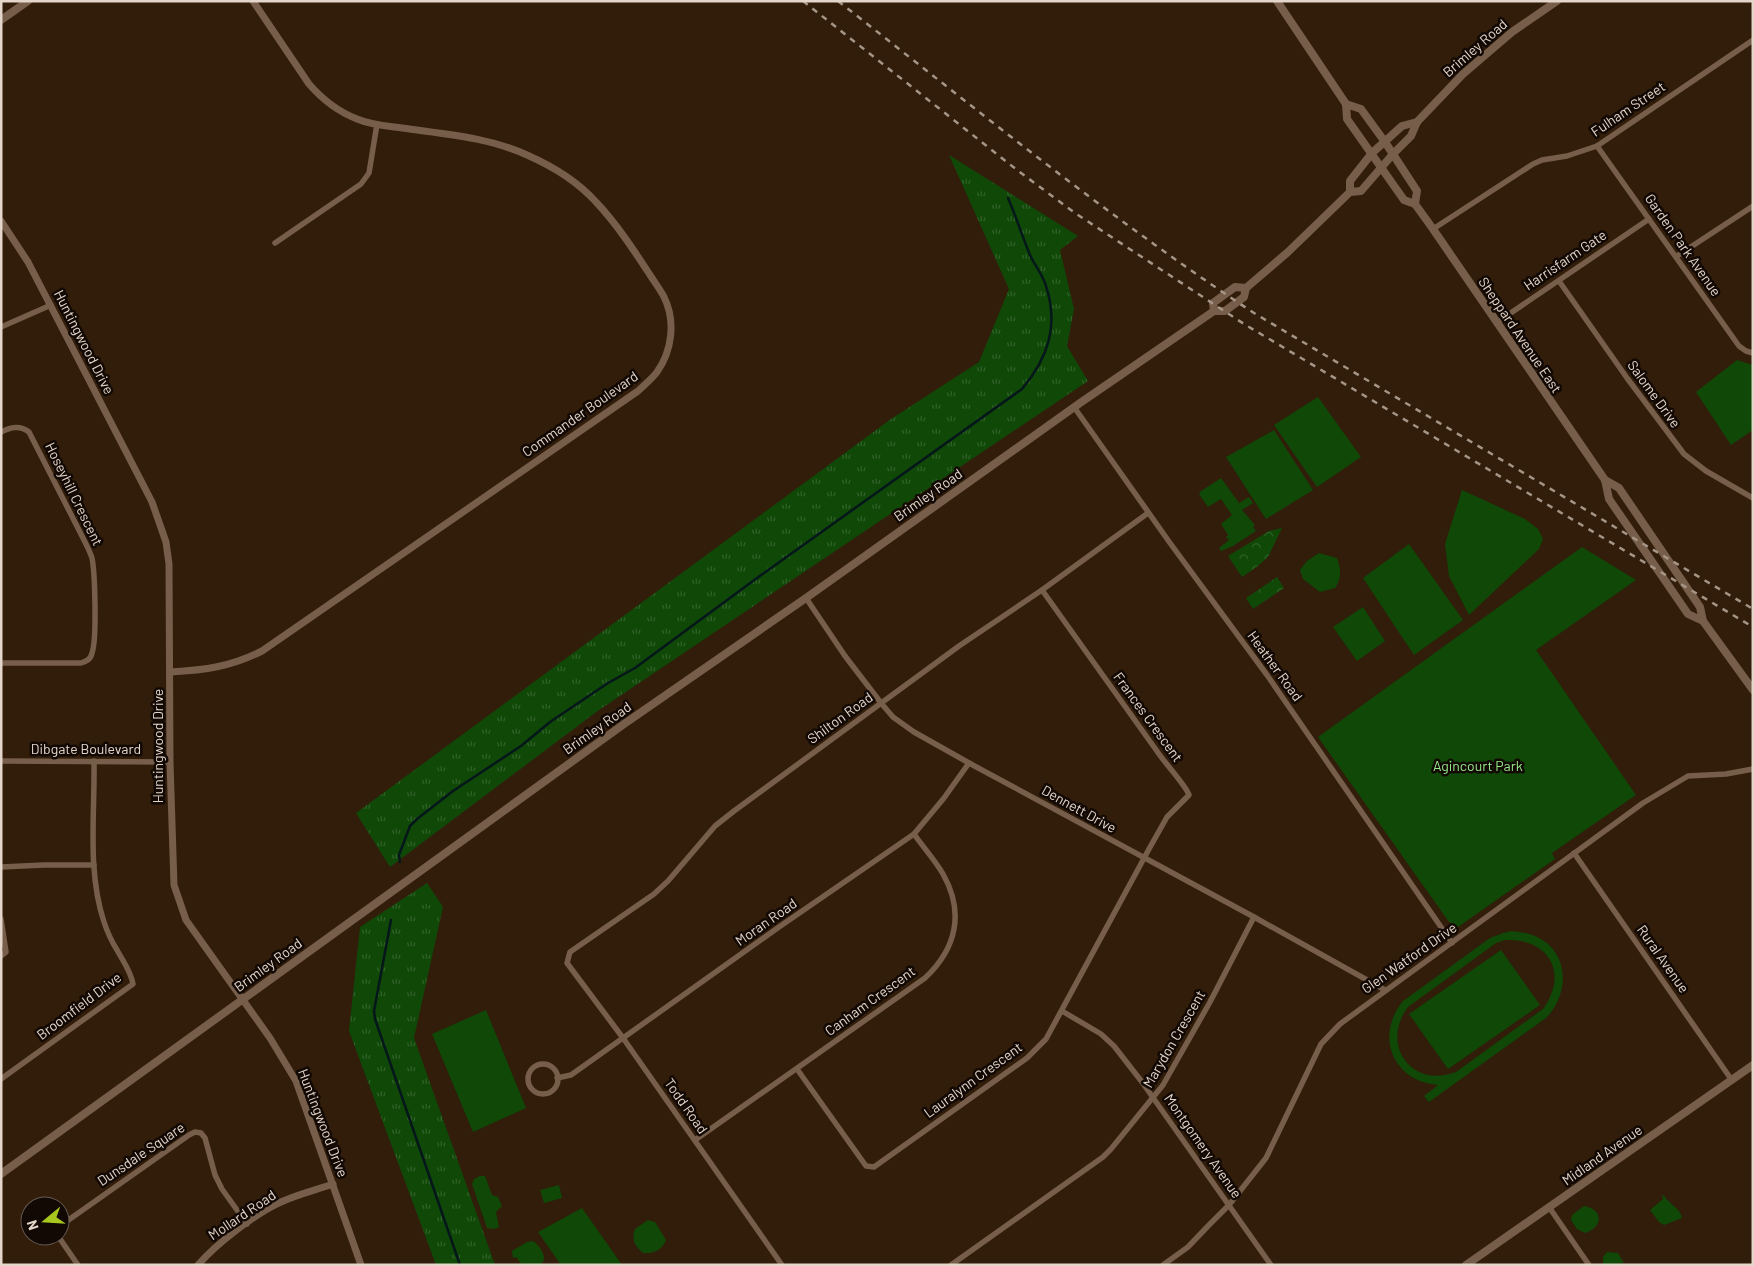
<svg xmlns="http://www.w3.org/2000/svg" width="1754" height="1266" font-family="Barlow,sans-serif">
	<defs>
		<pattern id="grass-tufts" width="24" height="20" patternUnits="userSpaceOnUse" patternTransform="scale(1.25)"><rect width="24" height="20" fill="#0f4807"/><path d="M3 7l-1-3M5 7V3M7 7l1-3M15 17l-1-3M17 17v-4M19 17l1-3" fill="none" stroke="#32622a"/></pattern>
		<pattern id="forest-crowns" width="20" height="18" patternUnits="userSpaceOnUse" patternTransform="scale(1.25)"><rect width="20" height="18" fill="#0f4807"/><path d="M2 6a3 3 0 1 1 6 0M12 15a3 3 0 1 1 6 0" fill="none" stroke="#32622a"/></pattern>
	</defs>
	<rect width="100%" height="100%" fill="#311d0a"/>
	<g fill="url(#grass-tufts)">
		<path d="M949 155 1078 236 1060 250 1074 309 1067 346 1088 381 599 710 390 867 356 813 891 419 979 362 1009 289Z"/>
		<path d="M427 883 443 907 414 1038 495 1265H436L349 1031 360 927Z"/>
	</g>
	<g fill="url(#forest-crowns)">
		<path d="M1282 528 1268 557 1258 566 1242 577 1228 556 1269 531Z"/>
		<path d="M1277 577 1284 588 1253 609 1246 598Z"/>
	</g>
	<g fill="#0f4807" fill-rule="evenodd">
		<path d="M1737 360 1753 365V430L1731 445 1696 392Z"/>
		<path d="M1318 397 1361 457 1317 487 1274 425Z"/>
		<path d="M1274 430 1313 490 1266 519 1226 457Z"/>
		<path d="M1221 478 1239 503 1249 497 1253 503 1242 510 1255 525 1253 527 1256 531 1233 546 1221 551 1219 548 1229 540 1226 537 1228 535 1221 524 1232 515 1221 499 1208 507 1199 494 1201 491Z"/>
		<path d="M1462 490 1525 519 1538 529 1543 539 1539 549 1469 615 1449 576 1445 544Z"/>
		<path d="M1409 544 1463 620 1414 655 1363 578Z"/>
		<path d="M1582 547 1636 580 1536 650 1636 795 1552 853 1555 859 1458 927 1449 922 1318 737Z"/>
		<path d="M1319 553 1337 558C1341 569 1342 578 1335 588L1320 592 1303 579 1300 570 1307 561Z"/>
		<path d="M1363 607 1385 641 1357 661 1333 627Z"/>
		<path d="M1512 931C1520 932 1528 933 1535 936 1570 951 1570 994 1546 1018L1429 1102 1424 1096 1438 1085C1429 1084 1420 1082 1412 1077 1384 1059 1383 1025 1403 1001L1490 938 1503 933ZM1505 940C1549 938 1569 973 1543 1009L1456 1072C1411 1089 1380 1044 1408 1007L1496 943Z"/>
		<path d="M1501 950 1540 1005 1448 1069 1409 1014Z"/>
		<path d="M486 1010 526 1108 473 1132 432 1034Z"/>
		<path d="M480 1176H485L492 1195 498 1197 502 1206 496 1212 499 1227 494 1229 487 1228 472 1184 474 1179Z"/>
		<path d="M559 1185 562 1198 544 1203 540 1190Z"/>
		<path d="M1664 1195C1669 1205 1680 1207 1682 1218L1664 1225 1659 1222 1650 1210 1663 1199 1662 1196Z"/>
		<path d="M1584 1206C1603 1209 1604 1227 1585 1233L1577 1229 1571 1220 1572 1215Z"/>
		<path d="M582 1208 622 1265H561L538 1232Z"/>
		<path d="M648 1220 655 1222 666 1240C662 1250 654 1254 643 1253 635 1246 631 1240 635 1229Z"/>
		<path d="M533 1241C539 1245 551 1260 539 1265 534 1266 526 1265 522 1265L516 1257 513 1258 512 1251 527 1242Z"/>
		<path d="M1607 1252 1618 1253 1624 1263 1603 1265V1257Z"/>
	</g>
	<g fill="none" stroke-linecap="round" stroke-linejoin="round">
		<g stroke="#05171a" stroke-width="2.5">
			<path d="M400 862 399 855 410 826 417 819 453 791 521 746 550 722 608 683 635 668 757 578 1022 389C1048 358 1059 326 1046 286 1043 275 1035 266 1030 255 1022 236 1016 216 1008 198"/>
			<path d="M391 920 374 1011 375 1019 460 1265"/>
		</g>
		<g stroke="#765e4b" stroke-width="5.5">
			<path d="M1597 146 1739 346 1746 351 1753 353"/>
			<path d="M1433 229 1533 164 1542 160 1567 156 1597 146 1753 40"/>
			<path d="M275 243 361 184 369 173 377 124"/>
			<path d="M1677 256 1753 206"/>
			<path d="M1559 281 1627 378 1684 454 1706 471 1753 498"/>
			<path d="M1496 323 1649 219"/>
			<path d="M1 327 51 305"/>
			<path d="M1074 407 1170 543 1267 675 1452 943"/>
			<path d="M1 432C11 427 20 425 29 432L84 540C87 546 90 552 92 558 95 573 97 640 92 653 91 659 87 661 81 663H1"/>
			<path d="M806 598 845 656 881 703 893 717 914 732 969 763 1254 917 1385 990"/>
			<path d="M1 761 170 762"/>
			<path d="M1574 853 1731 1079"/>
			<path d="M1 867 44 865H94"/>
			<path d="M1 919 6 952 1 956"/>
			<path d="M1062 1011 1101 1034 1114 1046 1142 1082 1271 1265"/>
			<circle cx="543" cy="1079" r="15"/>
			<path d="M797 1069 866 1166 874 1167 881 1162 1027 1058 1046 1039 1149 849 1167 817 1189 795C1187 787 1165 763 1159 754L1042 590"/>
			<path d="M557 1078 571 1075 779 927 914 834 944 798 969 763"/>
			<path d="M1 1079 133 984C131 972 123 961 117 950 112 942 107 931 104 922 87 871 95 814 94 761"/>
			<path d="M695 1140 925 978C956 949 965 913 943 874 935 860 923 847 914 834"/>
			<path d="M1549 1207 1589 1265"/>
			<path d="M60 1226 189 1135 195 1132 201 1133 205 1138 215 1175 222 1189 247 1224"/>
			<path d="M58 1236 78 1265"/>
			<path d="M782 1265 623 1038 567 963 570 952 654 894 668 881 715 826 734 811 959 646 1042 590 1148 513"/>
			<path d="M951 1265 1103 1157 1111 1149 1163 1085 1210 1002 1254 917"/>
			<path d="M1163 1265 1188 1247 1208 1226 1229 1205 1266 1158 1321 1044 1340 1024 1643 803 1688 776 1726 774 1753 769"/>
		</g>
		<g stroke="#765e4b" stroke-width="7">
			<path d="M1 221 28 262 152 502 166 542 169 564 170 762 174 885 186 920 270 1038 296 1081 361 1265"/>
			<path d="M170 672C205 670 230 667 262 651L638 391C644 385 652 379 657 372 672 351 676 321 664 297 661 291 656 284 652 278 635 252 617 224 596 202 578 182 552 166 527 155 488 137 444 134 402 128 387 126 371 125 357 119 339 112 322 99 309 84L253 1"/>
			<path d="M198 1265C216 1244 256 1213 281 1202 298 1194 316 1190 333 1184"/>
		</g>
		<g stroke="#765e4b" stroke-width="8">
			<path d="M1277 1 1346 104 1347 119 1404 200 1415 204 1433 229 1605 480 1609 499 1688 614 1703 621"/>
			<path d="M1 20 28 1"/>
			<path d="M1346 104 1361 109 1385 142 1417 191 1415 204"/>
			<path d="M1350 192V181L1372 153 1402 126 1417 122"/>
			<path d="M1214 311 1213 303 1235 287 1246 288"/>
			<path d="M1605 480 1619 488 1700 607 1703 621 1753 690"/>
			<path d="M1 1174 624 724 806 598 1080 403 1214 311H1225L1244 297 1246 288 1288 252 1350 192 1361 191 1393 154 1411 136 1417 122 1463 74 1512 32 1557 1"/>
			<path d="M1466 1265 1753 1065"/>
		</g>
		<g stroke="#a59587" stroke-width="2.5" stroke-dasharray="6 6" stroke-linecap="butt">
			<path d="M803 1 1017 170 1075 213 1116 240 1244 324 1753 627"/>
			<path d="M838 1C975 108 1109 218 1254 313L1753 609"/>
		</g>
	</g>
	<g text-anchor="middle" stroke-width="5" stroke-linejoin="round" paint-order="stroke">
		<g font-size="14" fill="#e4d6cb" stroke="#120904">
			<text transform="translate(1475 48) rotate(-41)" y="5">Brimley Road</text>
			<text transform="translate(1628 109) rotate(-34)" y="5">Fulham Street</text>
			<text transform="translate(1683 245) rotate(55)" y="5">Garden Park Avenue</text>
			<text transform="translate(1565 260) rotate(-34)" y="5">Harrisfarm Gate</text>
			<text transform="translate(1520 335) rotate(56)" y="5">Sheppard Avenue East</text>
			<text transform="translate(84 342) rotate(63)" y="5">Huntingwood Drive</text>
			<text transform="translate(1654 394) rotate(54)" y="5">Salome Drive</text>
			<text transform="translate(580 414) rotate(-35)" y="5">Commander Boulevard</text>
			<text transform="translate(74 494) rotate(64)" y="5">Hoseyhill Crescent</text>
			<text transform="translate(928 495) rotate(-35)" y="5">Brimley Road</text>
			<text transform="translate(1275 666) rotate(54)" y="5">Heather Road</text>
			<text transform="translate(1148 717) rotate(54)" y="5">Frances Crescent</text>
			<text transform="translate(840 718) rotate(-36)" y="5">Shilton Road</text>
			<text transform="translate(597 728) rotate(-35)" y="5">Brimley Road</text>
			<text transform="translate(158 746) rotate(-90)" y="5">Huntingwood Drive</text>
			<text x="86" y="754">Dibgate Boulevard</text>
			<text transform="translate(1079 809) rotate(29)" y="5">Dennett Drive</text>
			<text transform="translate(766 922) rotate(-35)" y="5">Moran Road</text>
			<text transform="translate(1409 958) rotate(-35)" y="5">Glen Watford Drive</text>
			<text transform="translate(1663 959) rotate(55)" y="5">Rural Avenue</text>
			<text transform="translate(268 965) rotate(-36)" y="5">Brimley Road</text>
			<text transform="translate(870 1001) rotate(-36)" y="5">Canham Crescent</text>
			<text transform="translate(79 1006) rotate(-37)" y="5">Broomfield Drive</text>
			<text transform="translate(1174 1039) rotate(-60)" y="5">Marydon Crescent</text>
			<text transform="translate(973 1080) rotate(-36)" y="5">Lauralynn Crescent</text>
			<text transform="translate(686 1106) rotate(55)" y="5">Todd Road</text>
			<text transform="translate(323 1123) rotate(69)" y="5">Huntingwood Drive</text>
			<text transform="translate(1203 1146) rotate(55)" y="5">Montgomery Avenue</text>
			<text transform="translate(141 1154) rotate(-34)" y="5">Dunsdale Square</text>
			<text transform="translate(1602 1155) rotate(-35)" y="5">Midland Avenue</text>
			<text transform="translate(242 1215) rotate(-34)" y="5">Mollard Road</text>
		</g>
		<g font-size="14" fill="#95eb88" stroke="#120904">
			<text x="1478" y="771">Agincourt Park</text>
		</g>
	</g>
	<rect width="1754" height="1266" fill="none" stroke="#e4d6cb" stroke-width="5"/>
	<g transform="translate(45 1221) rotate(252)"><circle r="24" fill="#120904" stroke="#665b54"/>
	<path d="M0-4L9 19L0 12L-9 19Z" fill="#a7c71e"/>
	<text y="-8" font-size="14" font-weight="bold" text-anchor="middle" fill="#e4d6cb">N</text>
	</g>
</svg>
